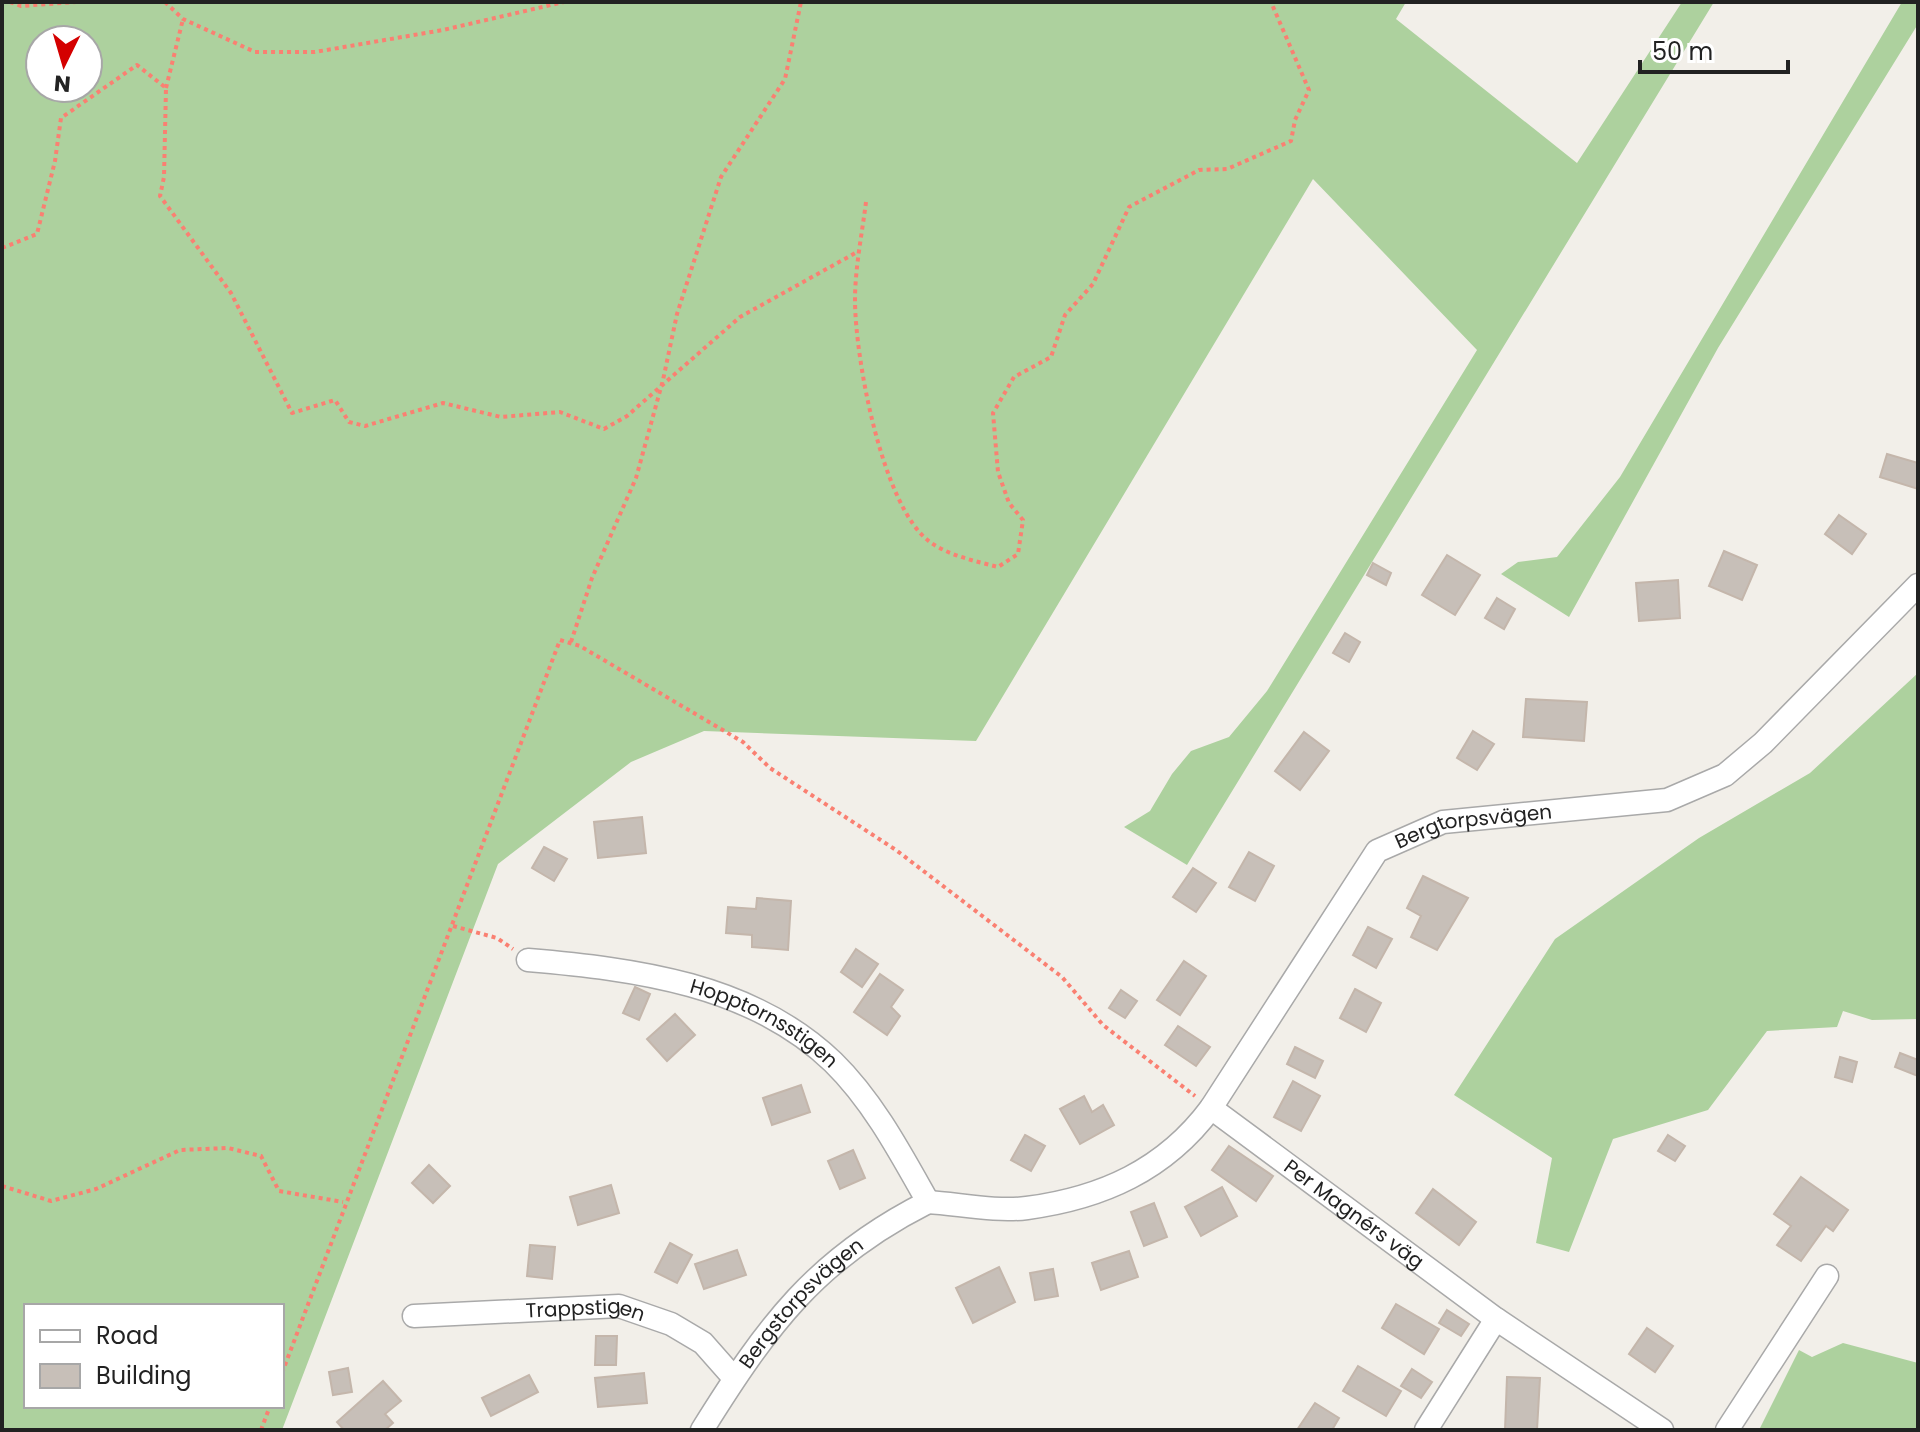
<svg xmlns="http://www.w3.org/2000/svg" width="1920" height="1432" font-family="Poppins,sans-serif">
	<rect width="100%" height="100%" fill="#f2efe9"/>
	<g fill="#add19e" fill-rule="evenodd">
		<path d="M2 2H1406L1396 19 1577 163 1682 2H1714L1187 865 1124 827 1150 811 1172 774 1191 751 1229 737 1267 691 1477 350 1313 179 976 741 704 731 631 762 498 864 282 1430H2ZM40 40H88V88H40ZM26 1306H282V1406H26Z"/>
		<path d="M1902 2H1918V24L1718 348 1569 617 1501 574 1518 562 1557 557 1620 477Z"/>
		<path d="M1918 673V1019L1872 1020 1843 1011 1837 1027 1767 1031 1708 1110 1613 1139 1569 1252 1536 1243 1552 1158 1454 1095 1555 939 1699 838 1810 773Z"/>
		<path d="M1843 1343 1918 1363V1430H1759L1799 1350 1812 1357Z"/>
	</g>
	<g fill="#c7bfb8" stroke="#c4b6ab" stroke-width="2">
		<path d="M1887 454 1918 463V489L1880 477Z"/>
		<path d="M1839 515 1866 534 1852 554 1825 534Z"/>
		<path d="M1724 551 1757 565 1742 600 1709 586Z"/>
		<path d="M1447 555 1480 575 1455 615 1422 595Z"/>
		<path d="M1373 563 1391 573 1386 585 1367 575Z"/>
		<path d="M1678 580 1680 618 1639 621 1636 583Z"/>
		<path d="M1497 598 1515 609 1504 629 1485 618Z"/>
		<path d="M1345 633 1360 642 1349 662 1333 653Z"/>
		<path d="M1526 699 1587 702 1584 741 1523 737Z"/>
		<path d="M1473 731 1494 744 1477 770 1457 758Z"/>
		<path d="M1304 732 1329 751 1300 790 1275 771Z"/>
		<path d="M642 817 646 853 598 858 594 822Z"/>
		<path d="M544 847 567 859 554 881 532 868Z"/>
		<path d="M1249 852 1274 866 1255 901 1229 887Z"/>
		<path d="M1193 868 1216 883 1196 912 1173 897Z"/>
		<path d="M1423 876 1468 898 1437 950 1411 937 1421 916 1407 908Z"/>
		<path d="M757 898 791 901 788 950 752 947V935L726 933 728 907 756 909Z"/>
		<path d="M1368 927 1392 939 1376 968 1353 955Z"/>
		<path d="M856 949 878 964 862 987 841 972Z"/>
		<path d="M1184 961 1206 976 1180 1015 1157 1000Z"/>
		<path d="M880 974 903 990 891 1007 900 1016 887 1035 854 1012Z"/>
		<path d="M635 987 650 994 639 1020 623 1013Z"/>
		<path d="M1355 989 1381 1003 1366 1032 1340 1018Z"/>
		<path d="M1121 990 1137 1001 1125 1018 1109 1008Z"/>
		<path d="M675 1014 695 1035 667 1061 647 1039Z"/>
		<path d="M1178 1026 1210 1047 1196 1066 1165 1045Z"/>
		<path d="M1295 1047 1323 1061 1315 1078 1287 1064Z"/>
		<path d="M1900 1053 1918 1060V1076L1895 1067Z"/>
		<path d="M1840 1057 1857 1062 1852 1082 1835 1077Z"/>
		<path d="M1293 1081 1320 1096 1301 1131 1274 1117Z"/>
		<path d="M801 1085 810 1112 772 1125 763 1098Z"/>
		<path d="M1084 1096 1092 1112 1103 1105 1114 1125 1080 1144 1060 1109Z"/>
		<path d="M1025 1135 1045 1146 1031 1171 1011 1160Z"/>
		<path d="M1668 1135 1685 1146 1675 1161 1658 1151Z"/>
		<path d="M1229 1146 1273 1176 1256 1201 1212 1170Z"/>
		<path d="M853 1150 865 1178 840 1189 828 1161Z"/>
		<path d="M429 1165 450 1186 433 1203 412 1183Z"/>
		<path d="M1801 1177 1848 1210 1833 1231 1826 1226 1801 1261 1777 1245 1791 1226 1774 1214Z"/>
		<path d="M611 1185 619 1213 578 1225 570 1197Z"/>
		<path d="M1222 1187 1237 1216 1201 1236 1185 1207Z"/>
		<path d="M1433 1189 1476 1222 1459 1245 1416 1213Z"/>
		<path d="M1154 1203 1167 1237 1144 1246 1131 1212Z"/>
		<path d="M670 1243 692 1255 677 1283 655 1272Z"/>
		<path d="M530 1245 555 1247 552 1279 527 1276Z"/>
		<path d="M737 1250 746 1275 704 1289 695 1264Z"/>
		<path d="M1129 1251 1138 1277 1101 1290 1092 1263Z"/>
		<path d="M999 1267 1015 1302 973 1323 956 1288Z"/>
		<path d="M1053 1269 1058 1296 1035 1300 1030 1273Z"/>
		<path d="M1396 1304 1439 1329 1424 1354 1382 1328Z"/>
		<path d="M1447 1310 1469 1324 1461 1336 1439 1323Z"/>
		<path d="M1647 1328 1673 1346 1655 1372 1629 1354Z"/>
		<path d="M596 1336H617L616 1365H595Z"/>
		<path d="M1358 1366 1401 1391 1386 1416 1343 1391Z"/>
		<path d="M348 1368 352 1392 333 1395 329 1372Z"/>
		<path d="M1412 1369 1432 1382 1421 1398 1401 1386Z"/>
		<path d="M644 1373 647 1403 598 1407 595 1378Z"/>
		<path d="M529 1375 538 1392 491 1416 482 1398Z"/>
		<path d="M1507 1377 1540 1378 1537 1430H1505Z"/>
		<path d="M383 1381 401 1401 385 1414 393 1423 385 1430H344L337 1422Z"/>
		<path d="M1315 1403 1339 1418 1332 1430H1297Z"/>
	</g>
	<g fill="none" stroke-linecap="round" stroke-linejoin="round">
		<defs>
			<g id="minor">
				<path id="s1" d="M528 960C635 969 752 984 833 1062 873 1101 901 1154 928 1202"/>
				<path id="s2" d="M1211 1108 1496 1319 1662 1430"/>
				<path id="s3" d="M928 1202C959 1204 996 1212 1027 1208 1102 1198 1165 1170 1211 1108L1377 851 1443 822 1667 800 1725 775 1763 743 1918 585"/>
				<path id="s4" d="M414 1316 619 1306 671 1324 703 1343 733 1377"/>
				<path id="s5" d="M702 1430C767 1326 815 1259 928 1202"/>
				<path d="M1426 1430 1496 1319"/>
				<path d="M1727 1430 1827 1276"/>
			</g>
		</defs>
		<use href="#minor" stroke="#a9a9a9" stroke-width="25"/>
		<g stroke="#fa8072" stroke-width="4" stroke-dasharray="4 4" stroke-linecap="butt">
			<path d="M10 2 21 6 76 2"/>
			<path d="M165 2 183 19 255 52H315L443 30 564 2"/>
			<path d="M166 88 183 19"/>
			<path d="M866 202C862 234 855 268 855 300 855 357 882 507 930 542 950 556 975 561 998 567L1018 554 1023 520 1009 503 998 472 993 413 1014 377 1051 357 1065 315 1093 284 1129 207 1199 170 1227 169 1291 141 1295 120 1309 90 1271 2"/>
			<path d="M2 248 37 234 55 161 61 118 137 65 166 88 164 177 160 196 231 293 292 413 335 400 349 422 365 426 443 403 501 417 560 412 604 429 627 416 740 317 859 251"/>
			<path d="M571 642 592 578 636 478 663 380 677 314 721 177 785 79 801 2"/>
			<path d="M453 926 497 938 513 949"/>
			<path d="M2 1186 51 1201 96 1189 180 1150 228 1148 261 1156 279 1191 343 1202"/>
			<path d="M282 1373 560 640 580 646 743 742 770 768 896 850 1062 977 1103 1025 1195 1096"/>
			<path d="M261 1430 270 1406"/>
		</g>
		<use href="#minor" stroke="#fff" stroke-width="22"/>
	</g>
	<g text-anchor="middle" stroke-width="7" stroke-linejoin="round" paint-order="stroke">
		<g font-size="20" fill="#222" stroke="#fff">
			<text dy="7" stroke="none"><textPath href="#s3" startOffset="722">Bergtorpsvägen</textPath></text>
			<text dy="7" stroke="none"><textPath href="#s1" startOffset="248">Hopptornsstigen</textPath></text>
			<text dy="7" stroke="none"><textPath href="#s2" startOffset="178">Per Magnérs väg</textPath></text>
			<text dy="7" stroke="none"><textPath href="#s5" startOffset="162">Bergstorpsvägen</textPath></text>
			<text dy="7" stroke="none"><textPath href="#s4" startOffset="172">Trappstigen</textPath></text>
		</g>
	</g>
	<rect width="1920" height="1432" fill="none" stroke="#222222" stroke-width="8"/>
	<rect x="24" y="1304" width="260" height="104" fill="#ffffff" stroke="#a7a7a7" stroke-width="2"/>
	<rect x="40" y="1330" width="40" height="12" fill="#ffffff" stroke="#a7a7a7" stroke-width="2"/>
	<text x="96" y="1344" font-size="24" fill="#222222">Road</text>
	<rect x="40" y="1364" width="40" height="24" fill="#c7bfb8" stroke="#a7a7a7" stroke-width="2"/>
	<text x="96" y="1384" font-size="24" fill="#222222">Building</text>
	<g transform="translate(64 64) rotate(185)"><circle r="38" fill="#ffffff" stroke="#a7a7a7" stroke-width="2"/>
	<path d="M0-6L14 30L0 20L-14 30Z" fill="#d40000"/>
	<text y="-12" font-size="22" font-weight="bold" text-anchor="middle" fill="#222222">N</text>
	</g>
	<path d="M1640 60v12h148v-12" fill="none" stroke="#222222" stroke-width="4"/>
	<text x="1652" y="60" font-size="24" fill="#222222" stroke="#ffffff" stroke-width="6" paint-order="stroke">50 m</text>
</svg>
